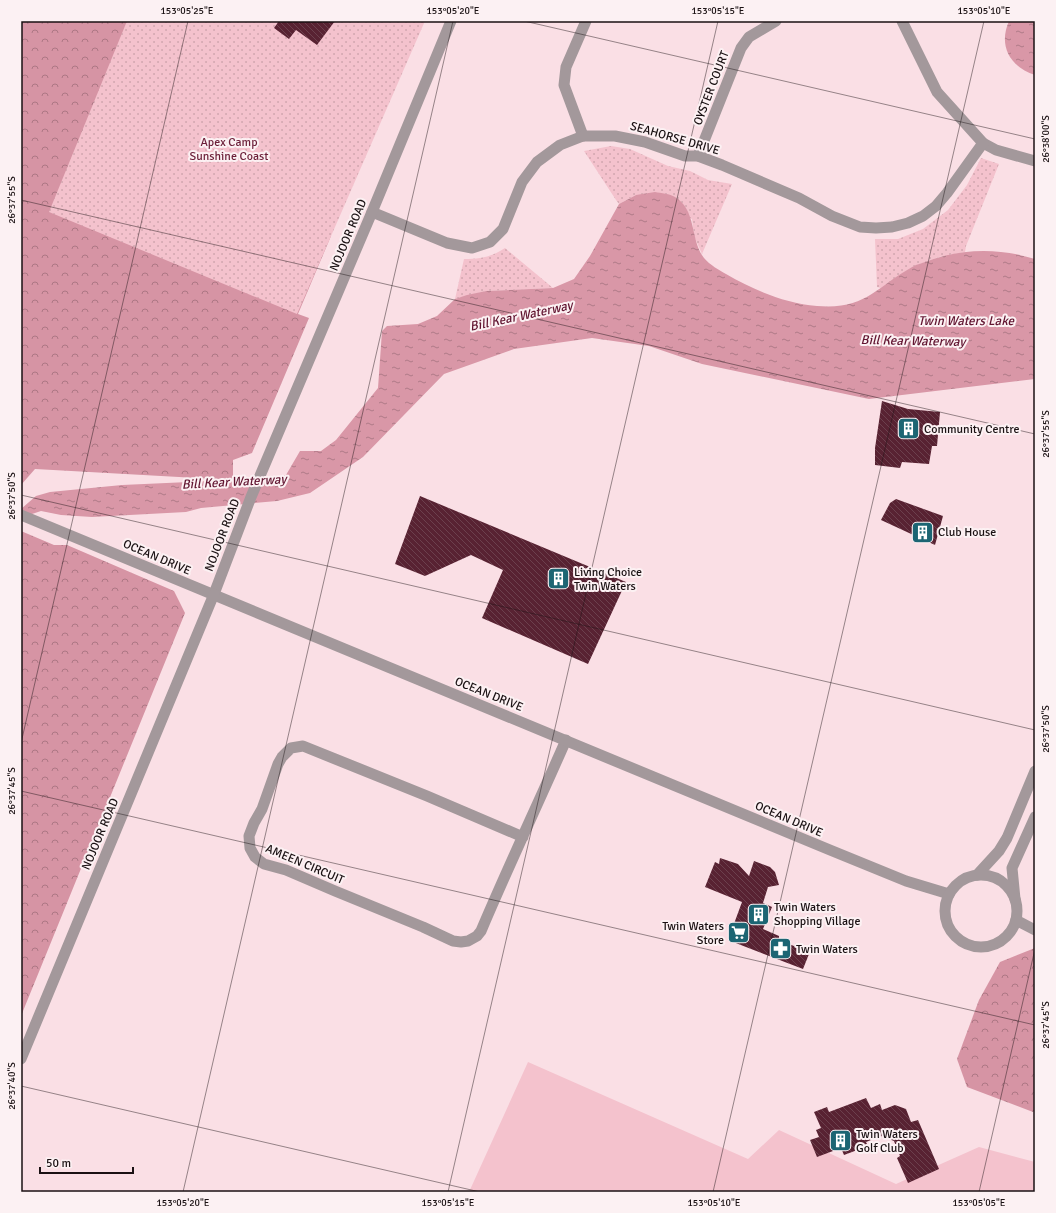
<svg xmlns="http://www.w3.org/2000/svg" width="1056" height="1213" font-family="Signika,sans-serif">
	<defs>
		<pattern id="forest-crowns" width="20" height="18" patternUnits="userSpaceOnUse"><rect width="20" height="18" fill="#d694a4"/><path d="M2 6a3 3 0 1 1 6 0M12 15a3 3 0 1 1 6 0" fill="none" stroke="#ad7784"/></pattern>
		<pattern id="park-dots" width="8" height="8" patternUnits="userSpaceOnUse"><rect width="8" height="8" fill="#f4c2cd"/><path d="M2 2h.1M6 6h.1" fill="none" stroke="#d1a6af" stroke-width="1.8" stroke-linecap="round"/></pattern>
		<pattern id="water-ripples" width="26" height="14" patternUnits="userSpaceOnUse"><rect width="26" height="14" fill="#d997a7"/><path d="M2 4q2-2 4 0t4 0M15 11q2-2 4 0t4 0" fill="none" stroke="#af7a87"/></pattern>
		<pattern id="building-back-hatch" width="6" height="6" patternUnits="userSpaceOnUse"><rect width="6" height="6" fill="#582232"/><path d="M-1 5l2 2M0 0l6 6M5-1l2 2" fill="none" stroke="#6c404d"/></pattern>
	</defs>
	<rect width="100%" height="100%" fill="#fadfe5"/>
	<path fill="#f4c2cd" d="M528 1062 748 1159 779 1130 896 1184 979 1147 1035 1162V1192H469Z"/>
	<g fill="url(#forest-crowns)">
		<path d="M21 21H192L331 236 298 314 309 318 252 453 233 460V480L35 469 21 485Z"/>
		<path d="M21 531 54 545H67L174 591 185 613 21 1016Z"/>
		<path d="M1035 948V1111L1033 1112 967 1087 957 1059 979 1000 1000 962Z"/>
	</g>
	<g fill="url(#park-dots)">
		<path d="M127 21H425L297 314 49 212Z"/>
		<path d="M611 146 630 149 668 166 690 171 708 180 732 184 702 254 694 236 692 219 636 195 619 204 616 200 584 151Z"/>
		<path d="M981 158 999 164 966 246 965 252 939 257 912 267 881 288 877 287 875 239H898L923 229 948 210 967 185Z"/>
		<path d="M505 248 553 288 486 291 455 299 464 259C480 259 492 257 505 248Z"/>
	</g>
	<g fill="url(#water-ripples)">
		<path d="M1009 21H1035V75C1010 67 998 46 1009 21Z"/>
		<path d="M655 192C661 193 670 194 675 197 697 210 690 240 704 258 710 265 719 270 726 274 754 290 784 303 817 306 865 310 875 288 912 267 917 264 923 263 928 261 963 248 1000 248 1035 259V379L869 399 702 364 649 346 592 338 514 349 444 374 363 457 310 493 277 501 201 508 186 512 92 517 61 515 41 511 32 514 21 520V509L36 496 50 492 122 485 233 480 248 482 286 475 300 451H321L336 440 378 388 382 331 387 326 418 324 437 316 455 299 467 295 486 291 553 288 574 279 590 256 619 204 636 195Z"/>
	</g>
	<g fill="url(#building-back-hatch)">
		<path d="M279 21H335L317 45 296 30 289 39 274 28Z"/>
		<path d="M882 401 908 409 940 412 937 446H932L929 464 902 462 900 468 875 465V448Z"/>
		<path d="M420 496 626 582 588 664 482 618 503 570 471 555 425 576 395 564Z"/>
		<path d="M896 499 943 516 935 545 881 520 890 503Z"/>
		<path d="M720 858 738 864 749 876 754 861 770 867 775 872 779 885 768 887 763 903 772 907 763 929 779 936V940L794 946 796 943 811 949 803 969 728 940 742 902 705 887 715 862 719 864Z"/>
		<path d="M866 1098 871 1108 880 1104 882 1110 895 1105 906 1109 911 1122 918 1120 939 1169 908 1183 897 1158 900 1156 894 1141 881 1136 866 1142 868 1146 844 1155 841 1148 817 1157 810 1140 819 1137 816 1130 821 1128 814 1112 827 1107 829 1112Z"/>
	</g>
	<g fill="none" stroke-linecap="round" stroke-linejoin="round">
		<g stroke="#a3989b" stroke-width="11">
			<path d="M902 21 937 92 983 143 996 150 1035 161"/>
			<path d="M583 136 564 85 566 67 586 21"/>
			<path d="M698 156 741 48 749 37 776 21"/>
			<path d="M372 212 447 243 472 248 490 242 503 229 522 182 537 162 560 145 583 136H615L645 142 685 156H698L722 165 799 198 832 216 860 227 876 228 892 227 908 223 923 216 936 206 947 193 983 143"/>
			<path d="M214 594 251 497 372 212 451 21"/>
			<path d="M523 837 427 796 303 746 291 748 282 757 278 764 262 809 254 823 249 836 250 848 255 857 264 864 286 870 335 891 423 927 453 941 461 942 468 941 477 936 481 931C508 867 538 804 566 740"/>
			<path d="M977 875 999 851 1007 838 1035 771"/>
			<path d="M1015 899 1012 868 1035 817"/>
		</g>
		<g stroke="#a3989b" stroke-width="11">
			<path d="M21 515 830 850 906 881 949 894"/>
			<circle cx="981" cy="911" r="36"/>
			<path d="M1016 920 1035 930"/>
			<path d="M21 1059 214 594"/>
		</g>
	</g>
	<path fill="none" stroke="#1a1113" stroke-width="1" stroke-opacity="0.45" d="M524 21 1035 139M21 200 1035 434M21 495 1035 730M21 743 188 21M21 791 1035 1025M21 1086 480 1192M183 1192 453 21M448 1192 718 21M713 1192 984 21M979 1192 1035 949"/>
	<defs>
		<symbol id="building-square" viewBox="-11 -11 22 22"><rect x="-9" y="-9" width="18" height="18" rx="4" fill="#1c6573" stroke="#fcf1f3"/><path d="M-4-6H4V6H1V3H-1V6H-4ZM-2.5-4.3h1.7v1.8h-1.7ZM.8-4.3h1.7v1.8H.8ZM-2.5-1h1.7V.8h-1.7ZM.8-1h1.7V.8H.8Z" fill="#fff"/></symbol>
		<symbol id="supermarket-square" viewBox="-11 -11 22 22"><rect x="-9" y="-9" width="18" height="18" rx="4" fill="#1c6573" stroke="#fcf1f3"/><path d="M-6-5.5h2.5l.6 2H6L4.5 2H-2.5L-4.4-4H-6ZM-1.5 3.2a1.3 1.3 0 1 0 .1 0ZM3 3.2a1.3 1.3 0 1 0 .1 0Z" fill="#fff"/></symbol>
		<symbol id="pharmacy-square" viewBox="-11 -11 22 22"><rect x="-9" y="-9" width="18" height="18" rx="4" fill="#1c6573" stroke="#fcf1f3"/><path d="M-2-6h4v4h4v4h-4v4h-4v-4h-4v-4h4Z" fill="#fff"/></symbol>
	</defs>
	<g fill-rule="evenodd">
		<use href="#building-square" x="896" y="416" width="25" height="25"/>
		<use href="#building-square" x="910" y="520" width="25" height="25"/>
		<use href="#building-square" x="546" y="566" width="25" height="25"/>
		<use href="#building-square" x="746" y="902" width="25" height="25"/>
		<use href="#supermarket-square" x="726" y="920" width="25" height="25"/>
		<use href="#pharmacy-square" x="768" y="936" width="25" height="25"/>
		<use href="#building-square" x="828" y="1128" width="25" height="25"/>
	</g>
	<g text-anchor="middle" stroke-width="4" stroke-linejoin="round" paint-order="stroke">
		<g font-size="12" fill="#1a1113" stroke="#fcf1f3">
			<text transform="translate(711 88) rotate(-69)" y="4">OYSTER COURT</text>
			<text transform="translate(675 138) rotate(16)" y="4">SEAHORSE DRIVE</text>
			<text transform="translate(348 235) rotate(-67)" y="4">NOJOOR ROAD</text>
			<text transform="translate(222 535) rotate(-69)" y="4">NOJOOR ROAD</text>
			<text transform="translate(157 557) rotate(23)" y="4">OCEAN DRIVE</text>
			<text transform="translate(489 694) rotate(22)" y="4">OCEAN DRIVE</text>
			<text transform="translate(789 819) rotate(23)" y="4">OCEAN DRIVE</text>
			<text transform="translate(100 834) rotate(-67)" y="4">NOJOOR ROAD</text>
			<text transform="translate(305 864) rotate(23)" y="4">AMEEN CIRCUIT</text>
		</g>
		<g font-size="12" fill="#6c1f39" stroke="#fcf1f3">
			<text x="229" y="146">Apex Camp<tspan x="229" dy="14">Sunshine Coast</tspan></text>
		</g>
		<g font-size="12" fill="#1a1113" stroke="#fcf1f3" text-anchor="start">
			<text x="924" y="433">Community Centre</text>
			<text x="938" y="536">Club House</text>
			<text x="574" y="576">Living Choice<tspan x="574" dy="14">Twin Waters</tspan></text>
			<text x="774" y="911">Twin Waters<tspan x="774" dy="14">Shopping Village</tspan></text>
			<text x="724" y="930" text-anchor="end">Twin Waters<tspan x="724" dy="14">Store</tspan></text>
			<text x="796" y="953">Twin Waters</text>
			<text x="856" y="1138">Twin Waters<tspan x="856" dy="14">Golf Club</tspan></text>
		</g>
		<g font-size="13" font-style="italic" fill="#611430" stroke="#fcf1f3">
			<text transform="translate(521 315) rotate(-12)" y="5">Bill Kear Waterway</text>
			<text x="966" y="325">Twin Waters Lake</text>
			<text transform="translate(913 340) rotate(1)" y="5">Bill Kear Waterway</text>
			<text transform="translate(234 481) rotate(-3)" y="5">Bill Kear Waterway</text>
		</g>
	</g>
	<rect width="1056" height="1213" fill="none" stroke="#fcf1f3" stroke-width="44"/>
	<path d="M40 1167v6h93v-6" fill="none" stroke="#1a1113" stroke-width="2"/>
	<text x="46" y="1167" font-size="12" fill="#1a1113" stroke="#fcf1f3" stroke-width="3" paint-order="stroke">50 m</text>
	<rect x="22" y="22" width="1012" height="1169" fill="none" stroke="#1a1113" stroke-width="1.5"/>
	<g font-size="10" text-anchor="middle" fill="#1a1113">
		<text x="187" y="14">153°05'25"E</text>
		<text x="453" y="14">153°05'20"E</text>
		<text x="718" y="14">153°05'15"E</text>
		<text x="984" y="14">153°05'10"E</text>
		<text transform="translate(1045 139) rotate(-90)" y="4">26°38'00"S</text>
		<text transform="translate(11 200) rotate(-90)" y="4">26°37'55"S</text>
		<text transform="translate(1045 434) rotate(-90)" y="4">26°37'55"S</text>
		<text transform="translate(11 496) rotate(-90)" y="4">26°37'50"S</text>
		<text transform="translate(1045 729) rotate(-90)" y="4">26°37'50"S</text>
		<text transform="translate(11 791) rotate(-90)" y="4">26°37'45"S</text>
		<text transform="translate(1045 1025) rotate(-90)" y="4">26°37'45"S</text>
		<text transform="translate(11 1086) rotate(-90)" y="4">26°37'40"S</text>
		<text x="183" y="1206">153°05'20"E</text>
		<text x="448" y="1206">153°05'15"E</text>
		<text x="714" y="1206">153°05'10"E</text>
		<text x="979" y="1206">153°05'05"E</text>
	</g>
</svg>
